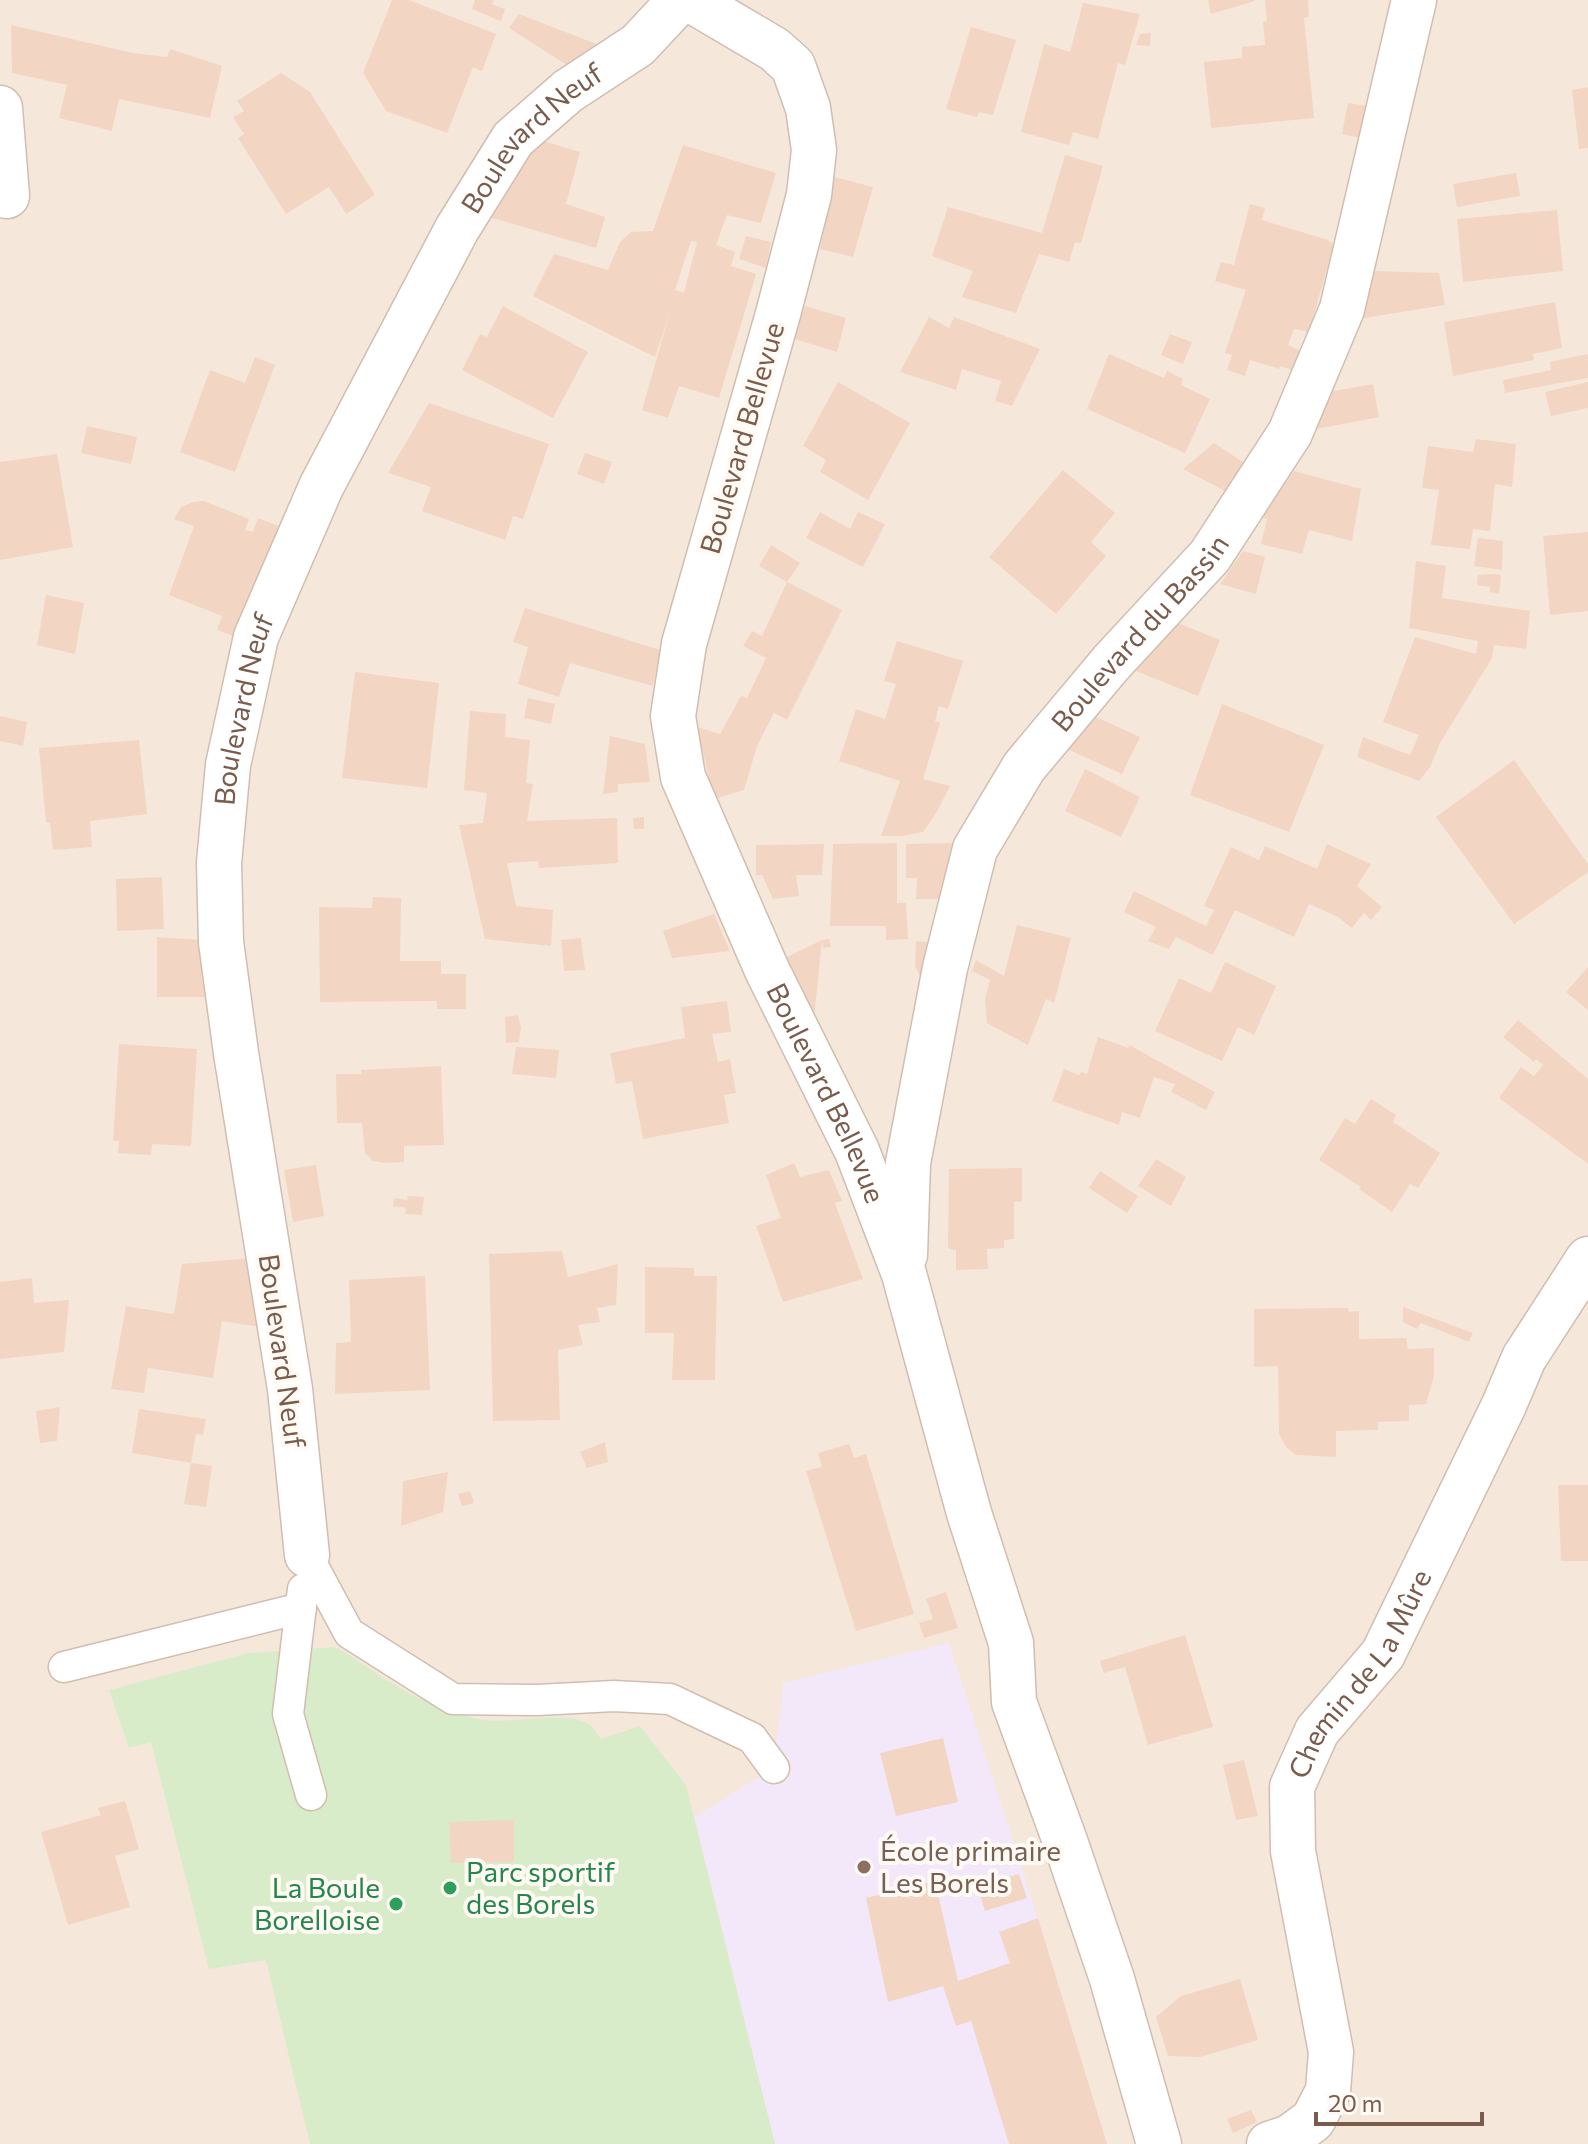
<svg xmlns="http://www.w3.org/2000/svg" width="1588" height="2144" font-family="Commissioner,sans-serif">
	<rect width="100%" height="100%" fill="#fdf6ec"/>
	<rect fill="#f5e8da" x="0" y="0" width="1588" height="2144"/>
	<path fill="#f3e8fa" d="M949 1643 1038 1918 1107 2144H775L694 1817 774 1768 783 1683Z"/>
	<path fill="#d8ecc9" d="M334 1647C350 1654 361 1663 376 1673 407 1694 447 1714 484 1720 512 1724 565 1709 589 1724 593 1727 598 1735 601 1739L640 1726 686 1785 775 2144H310L266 1960 209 1969 151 1742 129 1748 109 1690 249 1653Z"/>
	<g fill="#f3d5c3" fill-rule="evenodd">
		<path d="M392 0H409L496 34 482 71 473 67 447 133 386 111 363 73Z"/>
		<path d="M475 0H494L492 4 505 9 501 21 472 9Z"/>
		<path d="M1208 0H1254L1255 1 1211 14Z"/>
		<path d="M1265 0H1308L1309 17 1304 18 1314 118 1211 128 1204 62 1242 58V47L1265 45 1263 22 1267 21Z"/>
		<path d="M1083 3 1140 14 1125 65 1118 63 1098 139 1073 132 1069 145 1021 132 1044 44 1070 52Z"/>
		<path d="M519 14 599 45 570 67 509 28Z"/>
		<path d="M11 25 133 53 167 57 170 49 222 66 210 118 119 99 112 131 59 118 67 85 12 73Z"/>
		<path d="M971 27 1016 40 993 115 979 112 977 117 946 109Z"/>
		<path d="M1151 33 1150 46 1136 45 1140 34Z"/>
		<path d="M281 73 310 92 375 195 346 214 329 187 286 214 238 138 244 134 233 117 244 111 237 101Z"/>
		<path d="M1588 87V148L1579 149 1572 90Z"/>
		<path d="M1348 103 1368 106 1360 138 1342 134Z"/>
		<path d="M543 141 580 152 566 204 605 217 596 248 489 217 530 153Z"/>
		<path d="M683 145 776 173 761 223 727 215 716 245 735 252 731 266 756 274 719 398 679 386 668 418 642 410 670 312 655 357 533 296 554 254 608 270 620 242 631 232 653 231ZM691 241 697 242 684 293 675 290Z"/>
		<path d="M1065 155 1103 166 1081 243 1075 242 1069 262 1039 254 1016 313 962 297 973 271 932 256 948 207 1042 233Z"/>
		<path d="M1516 173 1520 196 1457 207 1453 184Z"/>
		<path d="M834 177 873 187 853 257 820 249Z"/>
		<path d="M1250 204 1265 208 1262 220 1325 239 1334 244 1309 332 1294 329 1288 345 1303 352 1296 372 1281 366 1279 369 1250 360 1245 376 1227 370 1232 355 1225 353 1246 290 1215 281 1221 262 1234 265Z"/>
		<path d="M1557 210 1563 271 1463 282 1457 219Z"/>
		<path d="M746 236 771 242 766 268 739 259Z"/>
		<path d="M1373 271 1439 273 1445 305 1359 319Z"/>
		<path d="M1555 302 1562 348 1533 354 1534 360 1453 376 1444 322Z"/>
		<path d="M503 306 588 352 553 418 462 370 480 334 487 337Z"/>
		<path d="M805 306 846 318 837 352 795 339Z"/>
		<path d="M929 317 949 328 954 317 1040 349 1012 406 995 401 1001 381 962 369 956 390 900 372Z"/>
		<path d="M1170 334 1192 342 1183 364 1161 355Z"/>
		<path d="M1109 354 1164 378 1167 371 1183 379 1181 385 1210 399 1185 453 1087 409Z"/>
		<path d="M1588 354V378L1505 393 1503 380 1551 370 1550 362Z"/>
		<path d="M255 357 275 365 235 472 180 452 210 370 245 383Z"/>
		<path d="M838 382 910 423 868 500 820 472 826 460 803 446Z"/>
		<path d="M1588 382V408L1551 416 1545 392Z"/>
		<path d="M1373 384 1379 417 1316 429 1333 391Z"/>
		<path d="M429 403 549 444 523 519 513 516 505 540 422 511 431 487 388 473Z"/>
		<path d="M87 426 137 437 131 464 81 453Z"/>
		<path d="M1476 439 1516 444 1512 487 1495 484 1490 531 1473 529 1470 549 1431 545 1439 490 1422 488 1428 446 1473 452Z"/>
		<path d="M1214 443 1246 464 1225 491 1183 469Z"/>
		<path d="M585 453 612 462 604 484 577 474Z"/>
		<path d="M57 454 73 547 0 560V462Z"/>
		<path d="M1063 470 1115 513 1091 542 1106 556 1056 614 989 557Z"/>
		<path d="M1294 471 1361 489 1352 541 1309 530 1302 554 1261 544 1267 519 1262 518Z"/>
		<path d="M204 501 249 519 245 530 253 532 258 518 282 527 239 638 217 630 222 616 169 595 194 526 174 519 181 507 193 502Z"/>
		<path d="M820 512 850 529 858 512 885 524 863 567 806 538Z"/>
		<path d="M1588 532V611L1550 615 1543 536Z"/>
		<path d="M1478 538 1503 541 1502 570 1474 566Z"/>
		<path d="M771 545 800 563 787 582 759 566Z"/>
		<path d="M1243 551 1265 557 1256 594 1220 584Z"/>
		<path d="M1416 561 1446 566 1442 598 1530 611 1526 649 1494 645 1492 658 1440 743 1430 767 1419 781 1357 757 1363 737 1410 755 1419 735 1383 722 1415 637 1476 654 1478 641 1409 628Z"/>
		<path d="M1492 574 1501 575 1499 594 1490 592V587L1477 585 1478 575Z"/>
		<path d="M787 582 842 610 787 720 774 713 757 746 744 790 714 799 697 727 720 734 741 696 747 698 766 658 743 646 752 631 762 636Z"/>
		<path d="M46 595 84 603 75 654 37 645Z"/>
		<path d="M525 608 660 650 653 686 570 663 559 697 518 684 528 647 513 642Z"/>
		<path d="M1178 623 1220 640 1198 696 1136 671Z"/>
		<path d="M897 641 963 661 948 709 939 706 935 721 940 723 923 779 950 786 935 815 923 832 902 836H881L900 781 839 761 856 709 885 719 896 684 884 681Z"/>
		<path d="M355 672 439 683 427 788 342 778Z"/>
		<path d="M528 698 555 704 551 724 524 718Z"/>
		<path d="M1222 704 1324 745 1289 832 1190 795Z"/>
		<path d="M470 711 506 714 505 737 530 740 526 783 533 784 527 821 617 818 618 863 539 868 538 861 507 863 516 906 553 910 551 946 485 939 459 825 483 823 487 793 464 790Z"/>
		<path d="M0 716 27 722 23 746 0 741Z"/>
		<path d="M1096 717 1140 737 1122 774 1067 749Z"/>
		<path d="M610 736 645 744 650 782 618 784V792L603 794Z"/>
		<path d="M139 740 147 814 90 821 92 847 53 850 50 823 46 822 39 748Z"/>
		<path d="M1514 760 1588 864V872L1514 924 1436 817Z"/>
		<path d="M1085 769 1140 797 1121 837 1065 811Z"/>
		<path d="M644 817V829H634L633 818Z"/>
		<path d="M897 843V903H906L908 939 886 940V926H830L833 844Z"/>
		<path d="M952 843 940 899H916L917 878H906V844Z"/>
		<path d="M824 844 822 875H796L799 896 773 899 762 875H756V845Z"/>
		<path d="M1327 844 1371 864 1357 886 1382 907 1371 920 1364 913 1352 928 1338 917 1309 904 1294 937 1235 910 1213 955 1176 937 1169 949 1148 941 1156 927 1124 912 1134 891 1206 926 1214 910 1204 906 1231 847 1259 860 1265 846 1317 869Z"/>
		<path d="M162 877 164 929 117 931 116 879Z"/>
		<path d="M373 897 401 898 400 961H441V974H466V1009H437V1001L320 1002 319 907 372 908Z"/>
		<path d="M714 914 730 951 672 958 663 931Z"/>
		<path d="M1017 925 1071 938 1054 1003 1046 999 1028 1045 987 1023 985 999 990 980 972 971 976 960 1004 976Z"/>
		<path d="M157 937 201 940 210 997H157Z"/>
		<path d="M581 938 585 970 564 971 561 940Z"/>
		<path d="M829 939 831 947 823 948 822 940 814 1019 783 959 822 940Z"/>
		<path d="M916 941 935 943 925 986 915 966Z"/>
		<path d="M1225 962 1276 986 1254 1035 1238 1027 1222 1061 1155 1031 1179 978 1211 993Z"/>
		<path d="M1588 967V1010L1566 992Z"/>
		<path d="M727 1001 731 1032 712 1034 718 1062 730 1059 736 1093 724 1095 729 1123 643 1139 632 1081 616 1084 610 1053 685 1038 681 1007Z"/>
		<path d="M518 1015 521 1027 519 1042 506 1043 505 1017Z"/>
		<path d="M1518 1020 1588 1079V1164L1499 1098 1521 1067 1534 1076 1543 1065 1536 1059 1534 1062 1503 1037Z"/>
		<path d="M1098 1037 1128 1048 1129 1045 1215 1092 1206 1110 1171 1092 1175 1084 1154 1077 1140 1118 1122 1112 1119 1125 1052 1101 1064 1069 1079 1075 1081 1072 1087 1074Z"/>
		<path d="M119 1044 197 1049 191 1146 152 1144 151 1155 118 1153 119 1141H113Z"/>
		<path d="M516 1047 559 1050 556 1078 512 1074Z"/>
		<path d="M441 1066 444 1145 404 1146V1162L384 1163 373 1161 365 1153 362 1123H337L336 1074H361V1070Z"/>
		<path d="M1371 1099 1396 1115 1393 1122 1440 1153 1418 1188 1410 1184 1392 1212 1359 1189 1361 1187 1319 1160 1345 1118 1355 1124Z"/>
		<path d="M1156 1159 1186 1177 1171 1206 1138 1186Z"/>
		<path d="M794 1163 800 1177 829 1170 842 1201 835 1203 863 1279 783 1302 756 1226 781 1218 766 1175Z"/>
		<path d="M316 1165 324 1216 293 1222 284 1170Z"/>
		<path d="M1022 1168V1201L1014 1202V1239L1004 1240V1248L987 1249 988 1269 956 1270V1250L949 1249 948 1245 949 1169Z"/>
		<path d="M1100 1171 1138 1196 1127 1213 1089 1188Z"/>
		<path d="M408 1196 424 1197 422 1215 405 1214 406 1208 393 1206 394 1198 407 1200Z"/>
		<path d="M562 1251 568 1277 618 1264 616 1305 597 1308 600 1322 578 1325 583 1345 558 1350 560 1420 493 1421 489 1254Z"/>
		<path d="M250 1258 261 1327 222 1321 213 1378 148 1368 144 1393 111 1389 126 1306 174 1314 182 1264Z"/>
		<path d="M645 1267 694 1268V1276H717L715 1380H672L674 1333H645Z"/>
		<path d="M425 1276 430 1390 335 1394 336 1343 351 1342 349 1280Z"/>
		<path d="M32 1278 34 1303 69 1300 64 1352 0 1359V1282Z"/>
		<path d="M1403 1307 1473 1333 1469 1342 1421 1323 1417 1329 1403 1322Z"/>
		<path d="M1348 1308 1349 1312 1359 1311V1339L1406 1338 1408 1349 1434 1348V1376L1426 1404 1409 1405V1421L1378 1422V1430L1336 1431V1457L1296 1455 1286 1447 1279 1434 1278 1366 1254 1367V1309Z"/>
		<path d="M60 1407 57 1441 40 1443 36 1411Z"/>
		<path d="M139 1409 206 1419 203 1435 196 1434 191 1463 132 1453Z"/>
		<path d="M605 1442 608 1462 587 1468 580 1452Z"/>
		<path d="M849 1444 854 1458 866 1454 914 1614 856 1631 806 1471 822 1467 818 1453Z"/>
		<path d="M191 1463 212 1466 206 1507 184 1504Z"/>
		<path d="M448 1472 443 1512 401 1526 403 1481Z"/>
		<path d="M1558 1485H1588V1561H1561Z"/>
		<path d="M470 1491 474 1503 462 1506 458 1494Z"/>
		<path d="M946 1592 958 1628 924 1638 919 1623 933 1619 926 1599Z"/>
		<path d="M1185 1635 1213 1727 1148 1745 1125 1667 1104 1673 1100 1661Z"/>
		<path d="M943 1738 958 1802 896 1816 880 1753Z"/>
		<path d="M1244 1760 1258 1816 1236 1820 1223 1765Z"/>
		<path d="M125 1801 139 1849 115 1856 130 1907 68 1925 41 1832 101 1815 98 1808Z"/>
		<path d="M514 1820V1862L451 1863 449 1822Z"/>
		<path d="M1019 1874 1027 1898 985 1911 977 1886Z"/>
		<path d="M935 1881 958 1981 1010 1963 999 1932 1038 1918 1107 2144H1009L971 2021 956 2026 943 1986 888 2002 866 1898Z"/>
		<path d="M1240 1979 1258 2040 1200 2057 1168 2056 1156 2017 1181 1996Z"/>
		<path d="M1251 2110 1257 2122 1233 2133 1227 2119Z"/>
	</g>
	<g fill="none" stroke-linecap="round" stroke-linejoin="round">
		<defs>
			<g id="lane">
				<path d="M307 1555 349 1633 453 1699 537 1700 614 1696 670 1699 752 1738 774 1768"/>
				<path d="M303 1589 288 1714 311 1795"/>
				<path d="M64 1667 301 1608"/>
			</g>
			<g id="street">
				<path id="s1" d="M691 0 774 49 793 66 808 108 814 150 809 195 778 314 684 644 673 716 683 777 767 970 857 1151 904 1274 969 1513 1011 1643 1014 1702 1065 1841 1112 1979 1159 2144"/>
				<path d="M0 108 7 196"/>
				<path id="s2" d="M905 1255 908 1163 945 968 975 849 1024 767 1111 663 1210 556 1290 433 1342 309 1414 0"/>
				<path id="s3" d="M307 1555 290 1389 236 1053 221 942 219 863 228 765 256 637 321 487 457 229 513 139 568 91 638 45 680 0"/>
				<path id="s4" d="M1269 2144 1290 2137 1313 2120 1328 2091 1331 2052 1293 1851 1292 1787 1317 1731 1383 1654 1504 1405 1524 1358 1588 1259"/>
			</g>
		</defs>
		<use href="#lane" stroke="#d1beb0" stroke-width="33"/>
		<use href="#street" stroke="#d1beb0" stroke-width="47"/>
		<use href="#lane" stroke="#fff" stroke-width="30"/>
		<use href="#street" stroke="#fff" stroke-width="44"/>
	</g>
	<circle fill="#8d6e63" stroke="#fffaf3" stroke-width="3" cx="864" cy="1867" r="8"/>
	<g fill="#2e9e5b" stroke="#fffaf3" stroke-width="3">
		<circle cx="450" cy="1888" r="8"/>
		<circle cx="396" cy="1904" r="8"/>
	</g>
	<g text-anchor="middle" stroke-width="8" stroke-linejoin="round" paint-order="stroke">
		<g font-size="28" fill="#7a5c4d" stroke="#fffaf3">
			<text dy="10" stroke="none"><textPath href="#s3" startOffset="1502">Boulevard Neuf</textPath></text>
			<text transform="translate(742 438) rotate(-74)" y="10">Boulevard Bellevue</text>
			<text dy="10" stroke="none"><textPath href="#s2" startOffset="686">Boulevard du Bassin</textPath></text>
			<text dy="10" stroke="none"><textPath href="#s3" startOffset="854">Boulevard Neuf</textPath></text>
			<text dy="10" stroke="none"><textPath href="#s1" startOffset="1202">Boulevard Bellevue</textPath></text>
			<text transform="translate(282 1351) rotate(82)" y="10">Boulevard Neuf</text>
			<text dy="10" stroke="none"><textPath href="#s4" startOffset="524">Chemin de La Mûre</textPath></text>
		</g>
		<g font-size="28" fill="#785e54" stroke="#fffaf3" text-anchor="start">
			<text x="880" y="1861">École primaire<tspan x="880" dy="32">Les Borels</tspan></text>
		</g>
		<g font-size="28" fill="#27864d" stroke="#fffaf3" text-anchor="start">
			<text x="466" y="1882">Parc sportif<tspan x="466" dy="32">des Borels</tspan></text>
			<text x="380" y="1898" text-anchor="end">La Boule<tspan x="380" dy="32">Borelloise</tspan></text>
		</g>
	</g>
	<path d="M1316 2112v12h166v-12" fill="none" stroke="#7a5c4d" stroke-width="4"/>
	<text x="1328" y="2112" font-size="24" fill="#7a5c4d" stroke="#fffaf3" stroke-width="6" paint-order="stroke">20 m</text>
</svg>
